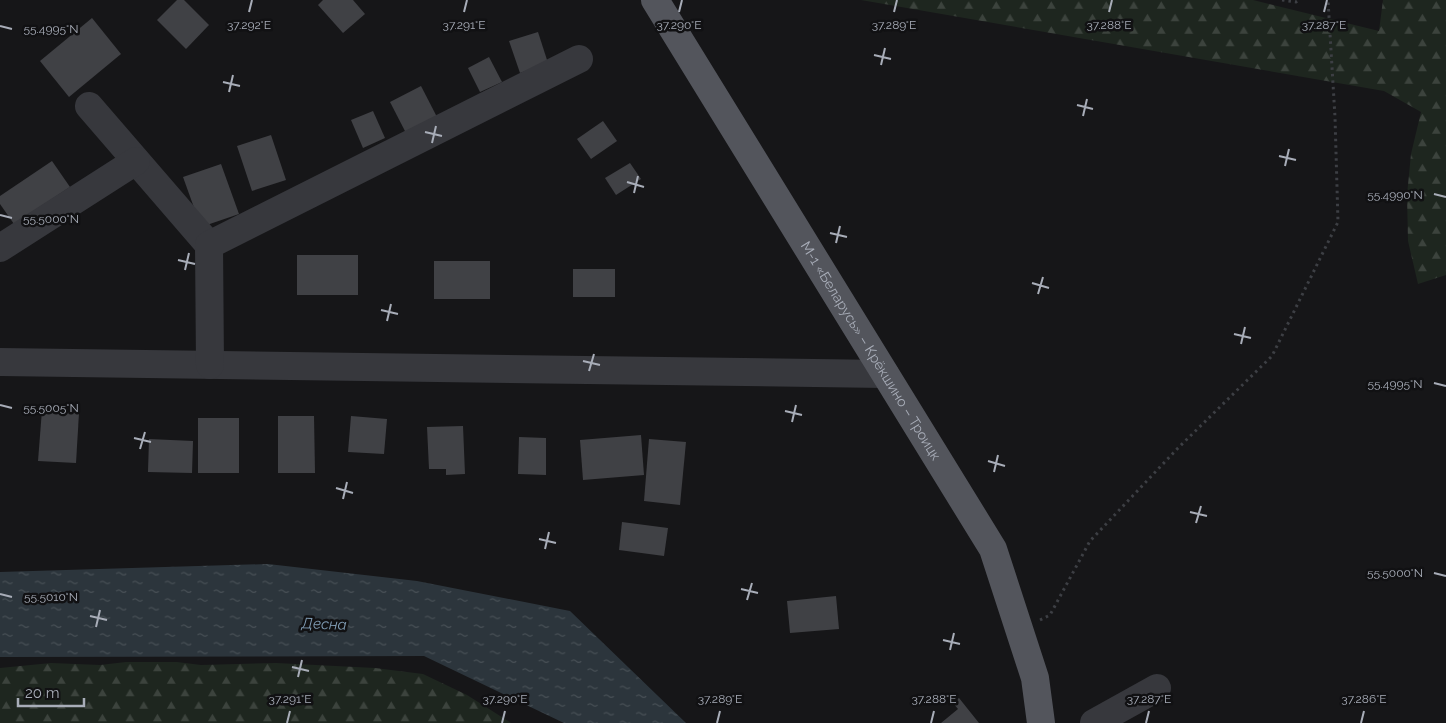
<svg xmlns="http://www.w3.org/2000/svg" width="1446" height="723" font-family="Raleway,sans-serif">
	<defs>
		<pattern id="forest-firs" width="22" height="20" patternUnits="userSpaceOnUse" patternTransform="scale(1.25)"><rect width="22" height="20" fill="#1e261f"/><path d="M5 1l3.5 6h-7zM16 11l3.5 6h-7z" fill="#3c433d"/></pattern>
		<pattern id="water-ripples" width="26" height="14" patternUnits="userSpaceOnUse" patternTransform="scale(1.25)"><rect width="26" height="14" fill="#2c353c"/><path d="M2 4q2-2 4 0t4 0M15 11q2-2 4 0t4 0" fill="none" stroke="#485056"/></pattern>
	</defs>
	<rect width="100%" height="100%" fill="#161618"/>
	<g fill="url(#forest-firs)">
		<path d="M861 0H1253L1379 31 1383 0H1446V275L1418 284 1408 241 1407 195 1411 154 1421 112 1384 91Z"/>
		<path d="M126 662H177L201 665 276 663 375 668 423 674 467 695 511 723H0V668L51 663 100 665Z"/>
	</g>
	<path fill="url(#water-ripples)" d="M268 564 417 581 570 611 686 723H564L424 656 0 657V572Z"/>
	<g fill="#404145">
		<path d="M177 0H184L209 25 186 49 157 20Z"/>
		<path d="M323 0H353L365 14 343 33 318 5Z"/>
		<path d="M92 18 121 54 69 97 40 61Z"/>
		<path d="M538 32 548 63 520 73 509 41Z"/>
		<path d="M489 57 502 82 480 92 468 68Z"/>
		<path d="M421 86 437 117 406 133 390 102Z"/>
		<path d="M373 111 385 138 363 148 351 120Z"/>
		<path d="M603 121 617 141 591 159 577 139Z"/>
		<path d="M271 135 286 180 252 191 237 146Z"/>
		<path d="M52 161 70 187 14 224 0 204V196Z"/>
		<path d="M630 163 641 179 616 195 605 178Z"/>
		<path d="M221 164 239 214 201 227 183 177Z"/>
		<rect x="297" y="255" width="61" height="40"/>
		<rect x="434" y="261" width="56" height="38"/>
		<rect x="573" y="269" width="42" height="28"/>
		<path d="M42 410 79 413 76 463 38 461Z"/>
		<path d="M278 416H314L315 473H278Z"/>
		<path d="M351 416 387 419 384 454 348 452Z"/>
		<rect x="198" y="418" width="41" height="55"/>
		<path d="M463 426 465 474 446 475V469H429L427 427Z"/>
		<path d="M641 435 644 475 583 480 580 440Z"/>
		<path d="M519 437 546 438V475L518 474Z"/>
		<path d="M149 439 193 441 192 473 148 472Z"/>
		<path d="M649 439 686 442 680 505 644 501Z"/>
		<path d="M622 522 668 528 664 556 619 550Z"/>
		<path d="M836 596 839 629 790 633 787 601Z"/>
		<path d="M959 698 979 723H941L958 709 953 703Z"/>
	</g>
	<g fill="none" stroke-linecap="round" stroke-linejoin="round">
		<g stroke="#3d3f44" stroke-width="3" stroke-dasharray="2.5 4" stroke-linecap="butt">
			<path d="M1282 0 1296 2 1299 0"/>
			<path d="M1040 620 1050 615 1090 541 1178 448 1272 356 1338 222 1335 117 1328 0"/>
		</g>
		<g stroke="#37383d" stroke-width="28">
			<path d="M89 106 209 245"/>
			<path d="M0 248 136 161"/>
			<path d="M0 362 885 374"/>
			<path d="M210 365 209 245 579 59"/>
			<path d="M1094 723 1157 688"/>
		</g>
		<path stroke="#53555c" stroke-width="28" id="s1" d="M655 0 993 549 1035 678 1041 723"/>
	</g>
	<path fill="none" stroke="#a8adb8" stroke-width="2" d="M249 12 252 0M464 12 467 0M679 12 682 0M894 12 897 0M1109 12 1112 0M1324 12 1327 0M0 26 12 29M874 55 891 59M881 65 885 48M223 82 240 86M229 92 233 75M1077 105 1093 109M1083 116 1087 99M425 132 442 136M432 143 436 126M1279 156 1296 160M1285 166 1289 149M627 182 644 187M634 193 638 176M1434 194 1446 197M0 215 12 218M830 233 847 237M836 243 840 226M178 260 195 264M185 270 189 253M1032 283 1049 288M1038 294 1043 277M381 310 398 314M387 321 391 304M1234 334 1251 338M1241 344 1245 327M583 361 600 365M589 371 594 354M1434 383 1446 386M0 405 12 408M785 411 802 415M792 422 796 405M134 438 151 442M140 449 145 432M988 461 1005 466M994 472 998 455M336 488 353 493M343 499 347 482M1190 512 1207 516M1196 523 1201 506M539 539 556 543M545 549 549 532M1434 573 1446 576M741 589 758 593M0 594 12 597M747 600 752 583M90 616 107 620M96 627 100 610M943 640 960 644M950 650 954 633M292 667 309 671M298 677 302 660M287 723 290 711M502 723 505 711M717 723 720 711M931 723 934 711M1146 723 1149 711M1361 723 1364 711"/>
	<g text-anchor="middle" stroke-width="5" stroke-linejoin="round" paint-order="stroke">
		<g font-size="14" fill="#a8adb8" stroke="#111113">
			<text dy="5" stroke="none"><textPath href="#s1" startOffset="412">М-1 «Беларусь» – Крёкшино – Троицк</textPath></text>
		</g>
		<g font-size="15" font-style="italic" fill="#7f9bb3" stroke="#111113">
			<text transform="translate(324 624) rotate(2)" y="5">Десна</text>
		</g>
	</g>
	<g font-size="12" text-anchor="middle" fill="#a8adb8" stroke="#111113" stroke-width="5" stroke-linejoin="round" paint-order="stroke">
		<text x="249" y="29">37.292°E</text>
		<text x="464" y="29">37.291°E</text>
		<text x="679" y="29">37.290°E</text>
		<text x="894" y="29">37.289°E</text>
		<text x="1109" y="29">37.288°E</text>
		<text x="1324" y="29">37.287°E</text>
		<text x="51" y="33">55.4995°N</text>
		<text x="1395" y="199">55.4990°N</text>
		<text x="51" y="223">55.5000°N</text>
		<text x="1395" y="388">55.4995°N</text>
		<text x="51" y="412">55.5005°N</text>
		<text x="1395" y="577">55.5000°N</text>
		<text x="51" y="601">55.5010°N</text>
		<text x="290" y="703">37.291°E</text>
		<text x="505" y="703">37.290°E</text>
		<text x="720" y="703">37.289°E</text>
		<text x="934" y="703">37.288°E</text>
		<text x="1149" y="703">37.287°E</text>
		<text x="1364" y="703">37.286°E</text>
	</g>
	<path d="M18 698v8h66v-8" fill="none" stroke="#a8adb8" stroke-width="2.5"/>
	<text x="25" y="698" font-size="15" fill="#a8adb8" stroke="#111113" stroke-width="4" paint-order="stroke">20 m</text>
</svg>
